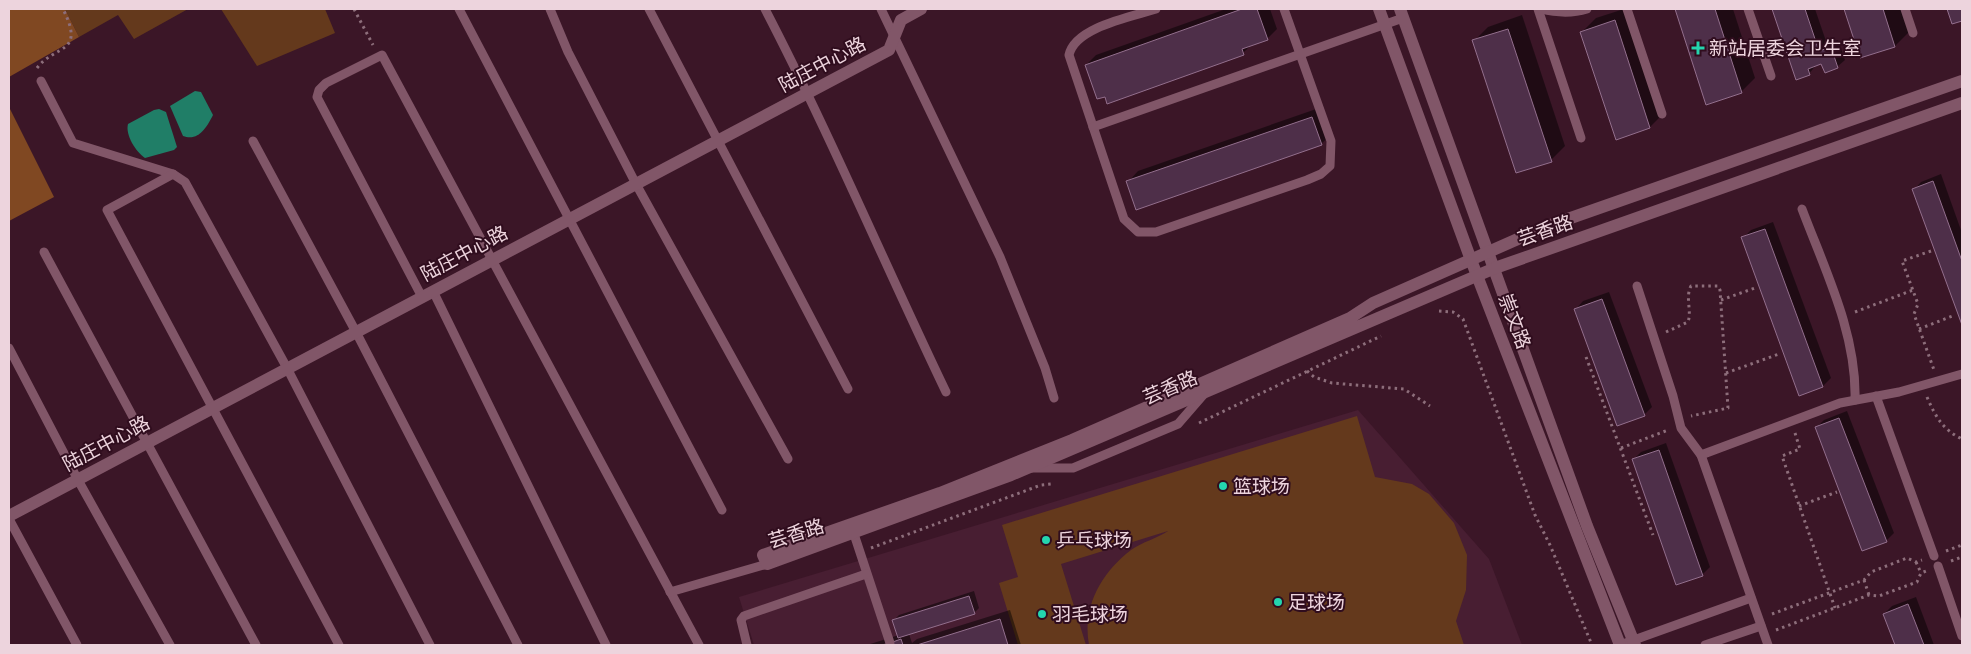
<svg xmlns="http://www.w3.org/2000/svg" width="1971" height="654" font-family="'Sofia Sans Condensed','Noto Sans SC',sans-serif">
	<rect width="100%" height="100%" fill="#3b1627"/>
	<path fill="#481e32" d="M1358 410 1489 559 1522 645H754L739 597Z"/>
	<g fill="#64391c">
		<path d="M65 9H188L134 39 118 15 79 37Z"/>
		<path d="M221 9H325L335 33 257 66Z"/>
		<path d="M1357 416 1375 477 1412 484 1429 494 1454 523 1467 555 1466 590 1456 621 1464 645H1089C1082 607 1101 573 1131 550 1142 542 1158 538 1168 531L1061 564 1086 645H1018L999 583 1018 577 1002 525Z"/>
	</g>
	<g fill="#804822">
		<path d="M9 9H65L79 37 9 77Z"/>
		<path d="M9 107 54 197 9 221Z"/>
	</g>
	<g fill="#207e67">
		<path d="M195 91 201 92 213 115C207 127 198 142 183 136L170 106Z"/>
		<path d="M159 109 166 112 177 147 174 150 145 158C136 152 125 135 128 124L154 110Z"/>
	</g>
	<g fill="#0007">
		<path d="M1226 9H1270L1277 29 1267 39 1252 44 1243 53 1086 65 1096 55Z"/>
		<path d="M1624 9 1664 113 1650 127 1582 32 1596 18Z"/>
		<path d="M1676 9H1733L1755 78 1741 92 1707 103Z"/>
		<path d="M1773 9H1815L1827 44 1838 40 1845 60 1837 67 1822 63 1816 65 1809 74 1797 78Z"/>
		<path d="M1845 9H1901L1909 32 1895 46 1861 56Z"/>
		<path d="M1522 15 1565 146 1551 160 1474 41 1488 27Z"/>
		<path d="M1322 107 1332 134 1321 144 1128 182 1138 171Z"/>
		<path d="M1941 174 1962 233V322L1914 190 1921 182Z"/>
		<path d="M1773 222 1831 378 1823 386 1800 394 1743 238 1751 230Z"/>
		<path d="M1609 292 1652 407 1644 415 1576 309 1583 301Z"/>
		<path d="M1847 411 1894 533 1886 541 1816 428 1824 420Z"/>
		<path d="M1666 443 1710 567 1702 575 1633 460 1641 452Z"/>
		<path d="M974 591 979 608 974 613 909 634 912 643 917 639 1010 610 1021 645H867L899 635 894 620 899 615Z"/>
		<path d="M1916 597 1934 645H1896L1884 614 1892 606Z"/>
	</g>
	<g fill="#4e2f49" stroke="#936f8d">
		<path d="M1242 9H1257L1268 40 1242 49 1244 55 1107 104 1105 97 1097 99 1085 65Z"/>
		<path d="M1675 9H1715L1742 93 1706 105Z"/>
		<path d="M1772 9H1805L1819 51 1831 47 1838 68 1825 73 1821 64 1808 69 1810 75 1796 80Z"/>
		<path d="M1844 9H1883L1895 47 1860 58Z"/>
		<path d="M1947 9H1962V21L1952 24Z"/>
		<path d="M1615 20 1650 128 1616 140 1580 32Z"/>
		<path d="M1508 29 1552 162 1516 173 1472 40Z"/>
		<path d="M1312 117 1322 145 1136 210 1126 181Z"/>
		<path d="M1933 181 1962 261V325L1912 189Z"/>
		<path d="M1765 229 1823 387 1799 396 1741 237Z"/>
		<path d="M1602 299 1645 416 1617 426 1574 309Z"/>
		<path d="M1839 418 1887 542 1862 551 1815 427Z"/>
		<path d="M1659 450 1703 576 1676 585 1632 459Z"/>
		<path d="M969 596 975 614 898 638 892 620Z"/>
		<path d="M1908 604 1924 645H1895L1883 614Z"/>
		<path d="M1000 619 1008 645H917Z"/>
		<path d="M901 639 903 645H882L890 643Z"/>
	</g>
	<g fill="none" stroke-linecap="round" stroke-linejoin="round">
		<g stroke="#8d6e7b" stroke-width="3" stroke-dasharray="2.5 4" stroke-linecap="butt">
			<path d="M354 9 373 45"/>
			<path d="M37 68C55 44 86 55 63 9"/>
			<path d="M1931 251 1902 261 1918 304 1914 314 1934 370"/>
			<path d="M1721 300 1755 288"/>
			<path d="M1439 311 1453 312 1463 319 1535 515 1550 545 1592 645"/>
			<path d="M1855 312 1913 290"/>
			<path d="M1919 329 1955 315"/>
			<path d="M1666 332 1688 322C1692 311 1685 297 1691 286H1718L1720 290 1728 408 1691 416"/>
			<path d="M1586 357 1653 535"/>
			<path d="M1307 371 1314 377 1332 383 1404 389 1430 406"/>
			<path d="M1726 373 1779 354"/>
			<path d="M1927 397C1935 416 1943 430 1962 439"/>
			<path d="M1199 423 1381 336"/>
			<path d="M1795 433 1800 449 1782 456 1835 608"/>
			<path d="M1621 448 1668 430"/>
			<path d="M1799 506 1837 492"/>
			<path d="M871 548 1041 485 1051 484"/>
			<path d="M1946 551 1962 545"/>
			<path d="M1951 561 1962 557"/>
			<path d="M1916 562 1921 573"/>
			<path d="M1864 580 1869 595"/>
			<path d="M1772 614 1864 580 1871 572 1907 558 1916 562 1922 560"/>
			<path d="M1776 630 1869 595 1879 596 1917 582 1921 573 1926 571"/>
		</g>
		<g stroke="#815668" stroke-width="9">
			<path d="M459 9 722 510"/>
			<path d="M550 9 568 52 636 184 788 459"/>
			<path d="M649 9 848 389"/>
			<path d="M765 9C830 134 885 265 946 392"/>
			<path d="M881 9 1000 257 1045 368 1054 398"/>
			<path d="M1156 9C1131 17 1075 27 1069 55L1124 219 1138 232H1156L1307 180 1321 174 1330 166 1331 141 1284 9"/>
			<path d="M1538 9 1581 138"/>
			<path d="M1541 9C1557 13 1571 14 1587 9"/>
			<path d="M1627 9 1662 114"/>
			<path d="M1748 9 1771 76"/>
			<path d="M1905 9 1913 33"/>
			<path d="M41 81 73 143 173 174 185 182 287 368 430 645"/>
			<path d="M1093 127 1403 18"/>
			<path d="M253 141 356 332 518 645"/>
			<path d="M173 174 107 210 339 645"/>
			<path d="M1802 209C1825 270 1857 334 1855 400"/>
			<path d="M44 252 256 645"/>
			<path d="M1637 286 1673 396 1681 428 1701 455"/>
			<path d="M433 291 606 645"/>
			<path d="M422 297 317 97 319 90 326 83 382 55 699 645"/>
			<path d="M9 348 78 480 170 645"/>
			<path d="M1876 396 1934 556"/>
			<path d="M1032 468H1073L1178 424 1204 394"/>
			<path d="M9 519 77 645"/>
			<path d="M852 528 890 643"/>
			<path d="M1938 566 1962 636"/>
			<path d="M670 592 767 564"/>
			<path d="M747 645 741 620 744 616 866 574"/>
			<path d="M1620 645 1751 598"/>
			<path d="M1705 645 1761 626"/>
			<path d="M1768 645 1701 455 1840 403 1899 392 1962 374"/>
		</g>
		<path stroke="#815668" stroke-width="12" d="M9 516 889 50 901 20 921 9"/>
		<g stroke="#815668" stroke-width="12">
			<path d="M1379 9 1471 260 1620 645"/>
			<path d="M1400 9 1587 526 1635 645"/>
			<path d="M1962 81 1545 227 1373 303 1350 318 1072 440 940 493 763 555 767 564 1011 475 1495 268 1962 103"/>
		</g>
	</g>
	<g fill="#24d5ae" stroke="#300d1e" stroke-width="2">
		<path d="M1695.5 40.5h5v5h5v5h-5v5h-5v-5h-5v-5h5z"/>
		<circle cx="1223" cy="486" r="5"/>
		<circle cx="1046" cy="540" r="5"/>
		<circle cx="1278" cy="602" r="5"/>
		<circle cx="1042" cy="614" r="5"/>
	</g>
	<g text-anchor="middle" stroke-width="4" stroke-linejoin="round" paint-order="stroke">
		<g font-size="19" fill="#edd4dd" stroke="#300d1e" text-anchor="start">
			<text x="1709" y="55">新站居委会卫生室</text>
			<text x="1233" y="493">篮球场</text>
			<text x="1056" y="547">乒乓球场</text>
			<text x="1288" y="609">足球场</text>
			<text x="1052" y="621">羽毛球场</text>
		</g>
		<g font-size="19" fill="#edd4dd" stroke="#300d1e">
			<text transform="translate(822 64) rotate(-28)" y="7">陆庄中心路</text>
			<text transform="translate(1545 230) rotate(-19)" y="7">芸香路</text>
			<text transform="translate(464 253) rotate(-28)" y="7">陆庄中心路</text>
			<text transform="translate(1515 321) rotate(69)" y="7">崇文路</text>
			<text transform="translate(1170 387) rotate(-23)" y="7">芸香路</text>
			<text transform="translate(106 443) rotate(-28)" y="7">陆庄中心路</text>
			<text transform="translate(796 533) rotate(-17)" y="7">芸香路</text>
		</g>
	</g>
	<rect width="1971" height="654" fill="none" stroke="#edd4dd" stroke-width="20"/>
</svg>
